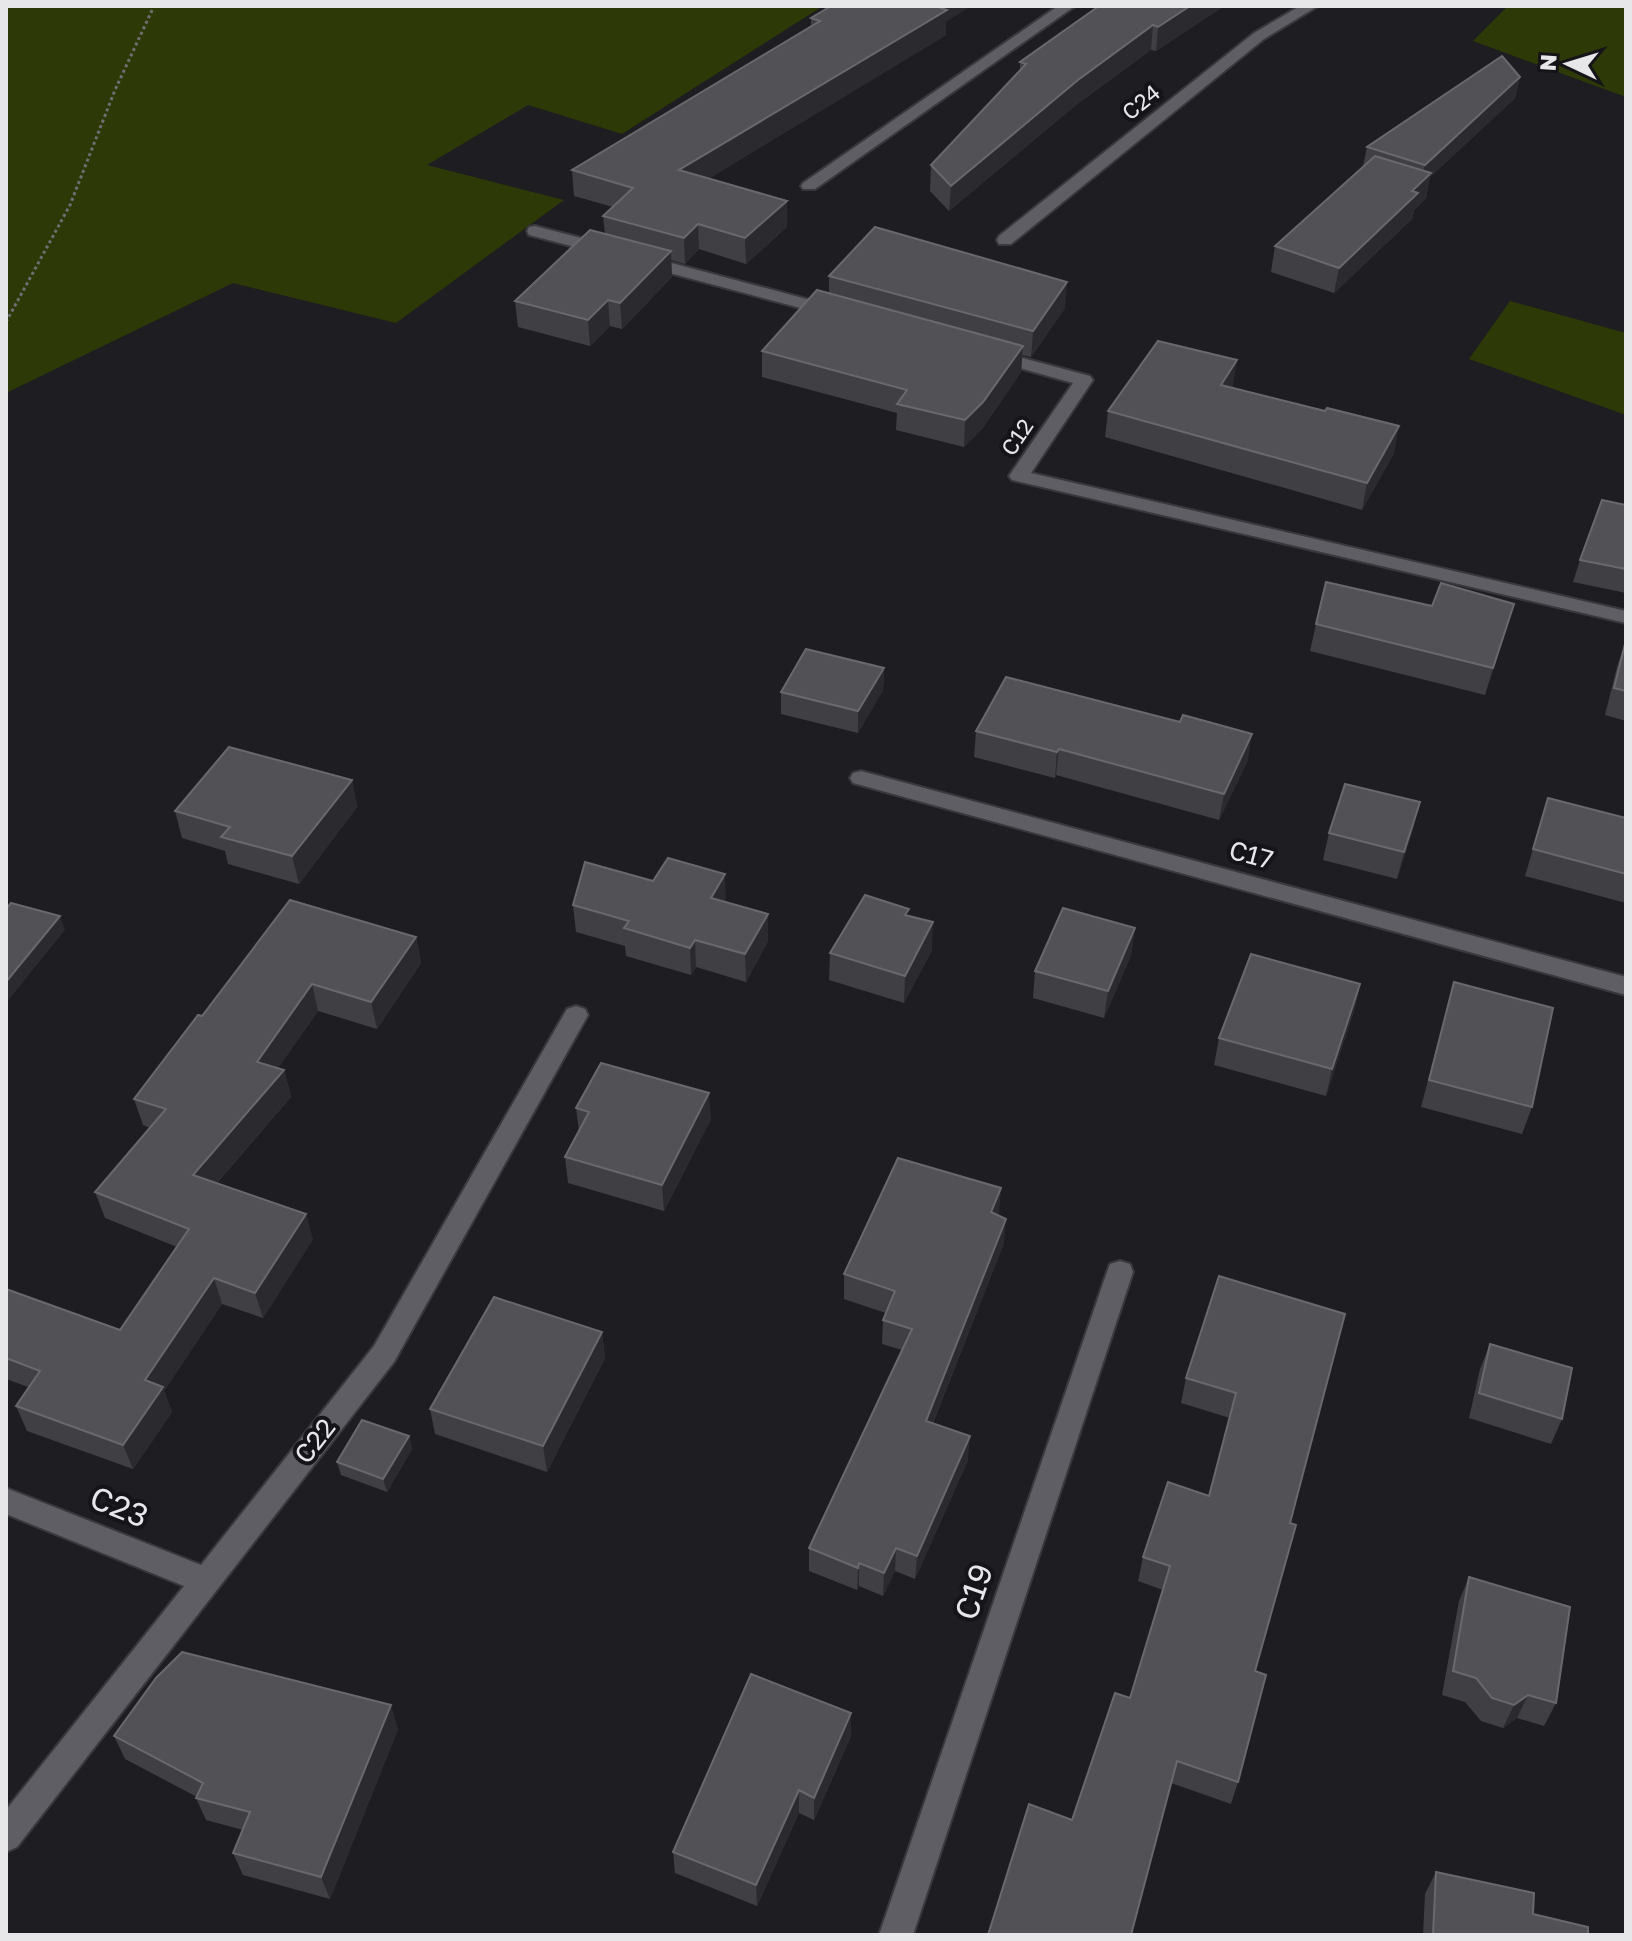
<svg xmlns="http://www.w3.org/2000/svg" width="1632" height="1941" font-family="'Golos Text',sans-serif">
	<rect width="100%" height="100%" fill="#1e1d22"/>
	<g fill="#2d3906">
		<path d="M6 6H823L622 134 528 105 427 165 564 200 396 323 233 283 6 393Z"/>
		<path d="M1508 6H1626V97L1473 41Z"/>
		<path d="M1510 301 1626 333V415L1469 359Z"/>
	</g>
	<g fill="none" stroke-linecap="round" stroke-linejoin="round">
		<defs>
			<g id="minor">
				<path d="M1058 6H1075L815 189H803L801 186 803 183Z"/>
				<path d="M1300 6H1318L1264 39 1011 244H999L997 240 999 236 1254 33Z"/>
				<path d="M535 226 612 246 615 250 606 255 529 235 527 231 529 227Z"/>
				<path d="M642 255 840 308 843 312 834 317 636 264 633 260Z"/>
				<path d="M993 350 1090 376 1093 380 1031 473 1626 611V623L1012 480 1009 476 1073 383 987 359 984 355Z"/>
				<path d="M861 771 1626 977V995L853 783 850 778 853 773Z"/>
				<path d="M576 1006 585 1009 588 1015 394 1362 17 1847 6 1852V1810L184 1586 6 1514V1488L201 1565 374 1346 567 1009Z"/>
				<path d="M1120 1261 1130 1264 1133 1272 913 1935H879L1107 1272 1110 1264Z"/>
			</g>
		</defs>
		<use href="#minor" stroke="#39393d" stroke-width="4"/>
		<path stroke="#6f6e72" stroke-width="3" stroke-dasharray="3 3" stroke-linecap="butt" d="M6 322 70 205 115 90 154 6"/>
		<use href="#minor" fill="#5f5e64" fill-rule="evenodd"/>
	</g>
	<g fill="#404044">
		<path d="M1099 6H1224L1156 51 1151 50 1076 105 949 211 930 191 931 165 1020 71V62Z"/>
		<path d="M811 18 946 22V35L708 179 787 227 746 264 699 249 685 264 671 260 672 277 622 329 610 326 590 346 518 327 515 301 605 234 603 216 613 207 574 196 572 170 811 26Z"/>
		<path d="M1520 77 1515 98 1430 177 1426 198 1414 210 1412 219 1334 293 1271 272 1275 246 1363 166 1367 147Z"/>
		<path d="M829 276 1065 308 1031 357 1022 355 1021 372 982 429 964 447 896 430 897 413 762 377V351L829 294Z"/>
		<path d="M1233 386 1232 387 1394 453 1362 510 1105 437 1108 411Z"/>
		<path d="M1626 505V593L1573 582 1580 560Z"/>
		<path d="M1514 604 1485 695 1310 651 1316 624Z"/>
		<path d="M1626 640V721L1605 715 1617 667Z"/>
		<path d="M884 668 883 690 858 733 781 714V692Z"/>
		<path d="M1180 722 1248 760 1219 820 1056 775 1055 778 974 757 976 731Z"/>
		<path d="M352 780 357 807 299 884 228 864 225 851 182 838 175 811Z"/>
		<path d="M1548 798 1626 818V903L1525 876Z"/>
		<path d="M1413 829 1397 879 1323 860 1329 833Z"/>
		<path d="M726 902 768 914V941L746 982 696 967 691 975 626 956 625 946 576 932 573 905Z"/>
		<path d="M908 916 932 950 904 1003 829 980 830 953Z"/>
		<path d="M1135 928 1131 955 1104 1018 1033 998 1035 971Z"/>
		<path d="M416 937 421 963 377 1029 318 1011 278 1068 284 1070 291 1097 217 1183 313 1239 263 1318 222 1304 164 1391 172 1412 133 1469 27 1431 16 1406 28 1387 6 1379V1289L120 1330 177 1247 105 1218 95 1192 150 1128 143 1125 134 1099 202 1016Z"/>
		<path d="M1454 982 1532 1107 1522 1134 1421 1107Z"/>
		<path d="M1360 984 1354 1011 1326 1096 1214 1065 1219 1038Z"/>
		<path d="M576 1108 711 1119 664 1211 568 1183 565 1157 579 1131Z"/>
		<path d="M1001 1188 998 1215 1004 1243 933 1423 968 1460 915 1579 895 1571 883 1596 859 1586 857 1590 809 1571V1548L902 1350 882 1344 883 1320 886 1313 844 1299V1274Z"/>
		<path d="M1219 1276 1290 1523 1255 1671 1238 1782 1231 1804 1171 1783 1072 1820 1130 1698 1163 1590 1138 1581 1143 1557 1209 1496 1230 1418 1181 1403 1186 1378Z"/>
		<path d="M602 1332 605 1358 547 1472 435 1434 430 1409Z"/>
		<path d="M1490 1344 1562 1419 1551 1444 1469 1418 1480 1369Z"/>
		<path d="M409 1436 412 1449 387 1492 341 1475 337 1462Z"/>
		<path d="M1469 1577 1556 1703 1544 1726 1517 1718 1503 1728 1481 1721 1465 1702 1442 1695 1459 1601Z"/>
		<path d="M851 1713V1736L814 1820 799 1813 757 1906 675 1873 673 1852Z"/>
		<path d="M398 1729 330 1899 243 1875 233 1853 243 1830 206 1820 196 1798 197 1797 125 1759 114 1736Z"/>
		<path d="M1436 1872 1533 1914 1588 1935H1423L1425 1894Z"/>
	</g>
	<g fill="#2b2a2f">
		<path d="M935 6H971L946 22V35L680 196 679 170Z"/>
		<path d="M1190 6H1224L1156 51 1158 27Z"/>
		<path d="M1153 25 1151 50 1076 105 949 211 951 186 1078 80Z"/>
		<path d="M1520 77 1515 98 1430 177 1426 198 1414 210 1412 219 1334 293 1339 268 1421 183 1425 165Z"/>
		<path d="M787 201V227L746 264 745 238Z"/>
		<path d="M698 224 699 249 685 264 684 238Z"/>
		<path d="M671 251 672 277 622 329 620 303Z"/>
		<path d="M1067 282 1065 308 1031 357 1033 331Z"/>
		<path d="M608 300 610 326 590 346 588 320Z"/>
		<path d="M1023 346 1021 372 982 429 964 447 965 420Z"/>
		<path d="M1237 360 1233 386 1217 411 1221 385Z"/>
		<path d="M1399 426 1394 453 1362 510 1367 483Z"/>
		<path d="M1514 604 1506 631 1485 695 1493 668Z"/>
		<path d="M884 668 883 690 858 733V711Z"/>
		<path d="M1252 734 1248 760 1219 820 1224 794Z"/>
		<path d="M1059 749 1056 775 1055 778 1057 752Z"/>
		<path d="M352 780 357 807 299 884 292 856Z"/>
		<path d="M1420 802 1413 829 1397 879 1404 852Z"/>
		<path d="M725 874 726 901 712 925 711 898Z"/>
		<path d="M768 914V941L746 982 745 954Z"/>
		<path d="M60 916 65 930 6 1003V982Z"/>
		<path d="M933 922 932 950 904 1003 905 976Z"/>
		<path d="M1135 928 1131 955 1104 1018 1108 991Z"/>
		<path d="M416 937 421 963 377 1029 371 1002Z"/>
		<path d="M695 940 696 967 691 975 690 948Z"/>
		<path d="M312 984 318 1011 264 1088 257 1062Z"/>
		<path d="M1360 984 1354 1011 1326 1096 1332 1069Z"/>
		<path d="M284 1070 291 1097 201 1201 193 1175Z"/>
		<path d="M709 1093 711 1119 664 1211 662 1185Z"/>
		<path d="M1001 1188 999 1213 989 1237 991 1212Z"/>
		<path d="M306 1214 313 1239 263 1318 255 1293Z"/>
		<path d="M1006 1219 1004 1243 924 1445 926 1421Z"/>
		<path d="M214 1278 222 1304 164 1391 172 1412 133 1469 123 1445 145 1380Z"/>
		<path d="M602 1332 605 1358 547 1472 543 1446Z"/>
		<path d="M409 1436 412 1449 387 1492 383 1479Z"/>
		<path d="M970 1436 968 1460 915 1579 917 1556Z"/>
		<path d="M896 1548 895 1571 883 1596 884 1573Z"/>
		<path d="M859 1563V1586L857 1590 858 1568Z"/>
		<path d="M1528 1695 1517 1718 1503 1728 1514 1705Z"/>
		<path d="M391 1705 398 1729 330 1899 321 1877Z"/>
		<path d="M851 1713V1736L814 1820V1798Z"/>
		<path d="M799 1790V1813L757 1906 756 1885Z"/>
	</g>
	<g fill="#525256" stroke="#69696d" stroke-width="2">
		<path d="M831 6H935L947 10 679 170 787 201 745 238 698 224 684 238 603 216 633 188 572 170 820 21 811 18Z"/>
		<path d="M1099 6H1190L1158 27 1153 25 1078 80 951 186 931 165 1026 64 1020 62Z"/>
		<path d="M1502 56 1520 77 1425 165 1367 147Z"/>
		<path d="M1375 156 1431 173 1412 191 1418 193 1339 268 1275 246Z"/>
		<path d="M875 227 1067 282 1033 331 829 276Z"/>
		<path d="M590 230 671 251 620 303 608 300 588 320 515 301Z"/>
		<path d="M817 290 1023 346 983 402 965 420 897 404 907 390 762 351Z"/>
		<path d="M1158 341 1237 360 1221 385 1325 411 1327 408 1399 426 1367 483 1108 411Z"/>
		<path d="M1602 500 1626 505V569L1580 560Z"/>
		<path d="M1326 582 1432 606 1441 583 1514 604 1493 668 1316 624Z"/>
		<path d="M1626 640V691L1614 688Z"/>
		<path d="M806 649 884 668 858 711 781 692Z"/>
		<path d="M1006 677 1180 722 1183 715 1252 734 1224 794 1059 749 1057 752 976 731Z"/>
		<path d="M229 747 352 780 292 856 221 837 230 827 175 811Z"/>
		<path d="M1345 784 1420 802 1404 852 1329 833Z"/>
		<path d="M1548 798 1626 818V874L1533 849Z"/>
		<path d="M668 858 725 874 711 898 768 914 745 954 695 940 690 948 624 928 629 921 573 905 585 862 653 881Z"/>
		<path d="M865 895 909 909 905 915 933 922 905 976 830 953Z"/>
		<path d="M290 900 416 937 371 1002 312 984 257 1062 284 1070 193 1175 306 1214 255 1293 214 1278 145 1380 163 1387 123 1445 16 1406 40 1371 6 1358V1289L120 1330 189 1229 95 1192 166 1109 134 1099 198 1015 202 1016Z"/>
		<path d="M11 903 60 916 6 982V909Z"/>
		<path d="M1063 908 1135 928 1108 991 1035 971Z"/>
		<path d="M1251 954 1360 984 1332 1069 1219 1038Z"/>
		<path d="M1454 982 1553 1008 1532 1107 1429 1080Z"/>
		<path d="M601 1063 709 1093 662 1185 565 1157 589 1112 576 1108Z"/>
		<path d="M898 1158 1001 1188 991 1212 1006 1219 926 1421 970 1436 917 1556 896 1548 884 1573 859 1563 858 1568 809 1548 912 1329 883 1320 895 1291 844 1274Z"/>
		<path d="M1219 1276 1345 1314 1290 1523 1296 1525 1255 1671 1266 1675 1238 1782 1177 1761 1131 1935H988L1029 1804 1072 1820 1115 1693 1130 1698 1170 1566 1143 1557 1168 1482 1209 1496 1236 1393 1186 1378Z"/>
		<path d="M494 1297 602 1332 543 1446 430 1409Z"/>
		<path d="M1490 1344 1572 1368 1562 1419 1479 1393Z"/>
		<path d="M362 1420 409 1436 383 1479 337 1462Z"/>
		<path d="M1469 1577 1570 1607 1556 1703 1528 1695 1514 1705 1492 1698 1476 1678 1453 1671Z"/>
		<path d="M182 1652 391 1705 321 1877 233 1853 250 1812 196 1798 203 1783 114 1736 156 1678Z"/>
		<path d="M751 1674 851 1713 814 1798 799 1790 756 1885 673 1852Z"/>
		<path d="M1436 1872 1534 1893 1533 1914 1588 1927V1935H1433Z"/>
	</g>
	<g text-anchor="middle" stroke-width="8" stroke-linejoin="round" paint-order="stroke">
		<g font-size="22" fill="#e7e7ea" stroke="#151419">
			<text transform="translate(1141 102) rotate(-39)" y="8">C24</text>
			<text transform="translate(1017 437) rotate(-56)" y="8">C12</text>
		</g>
		<g font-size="26" fill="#e7e7ea" stroke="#151419">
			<text transform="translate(1251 855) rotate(15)" y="9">C17</text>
			<text transform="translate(315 1441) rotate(-52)" y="9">C22</text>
		</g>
		<g font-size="32" fill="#e7e7ea" stroke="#151419">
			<text transform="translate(119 1507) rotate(22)" y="11">C23</text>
			<text transform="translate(974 1592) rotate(-71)" y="11">C19</text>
		</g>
	</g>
	<rect width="1632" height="1941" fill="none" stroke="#e7e7ea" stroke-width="16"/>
	<g transform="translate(1568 64) rotate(274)" stroke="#151419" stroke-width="6" paint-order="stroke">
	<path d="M0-6L14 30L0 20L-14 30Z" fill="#e7e7ea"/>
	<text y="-12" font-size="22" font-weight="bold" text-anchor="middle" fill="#e7e7ea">N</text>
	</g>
</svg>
